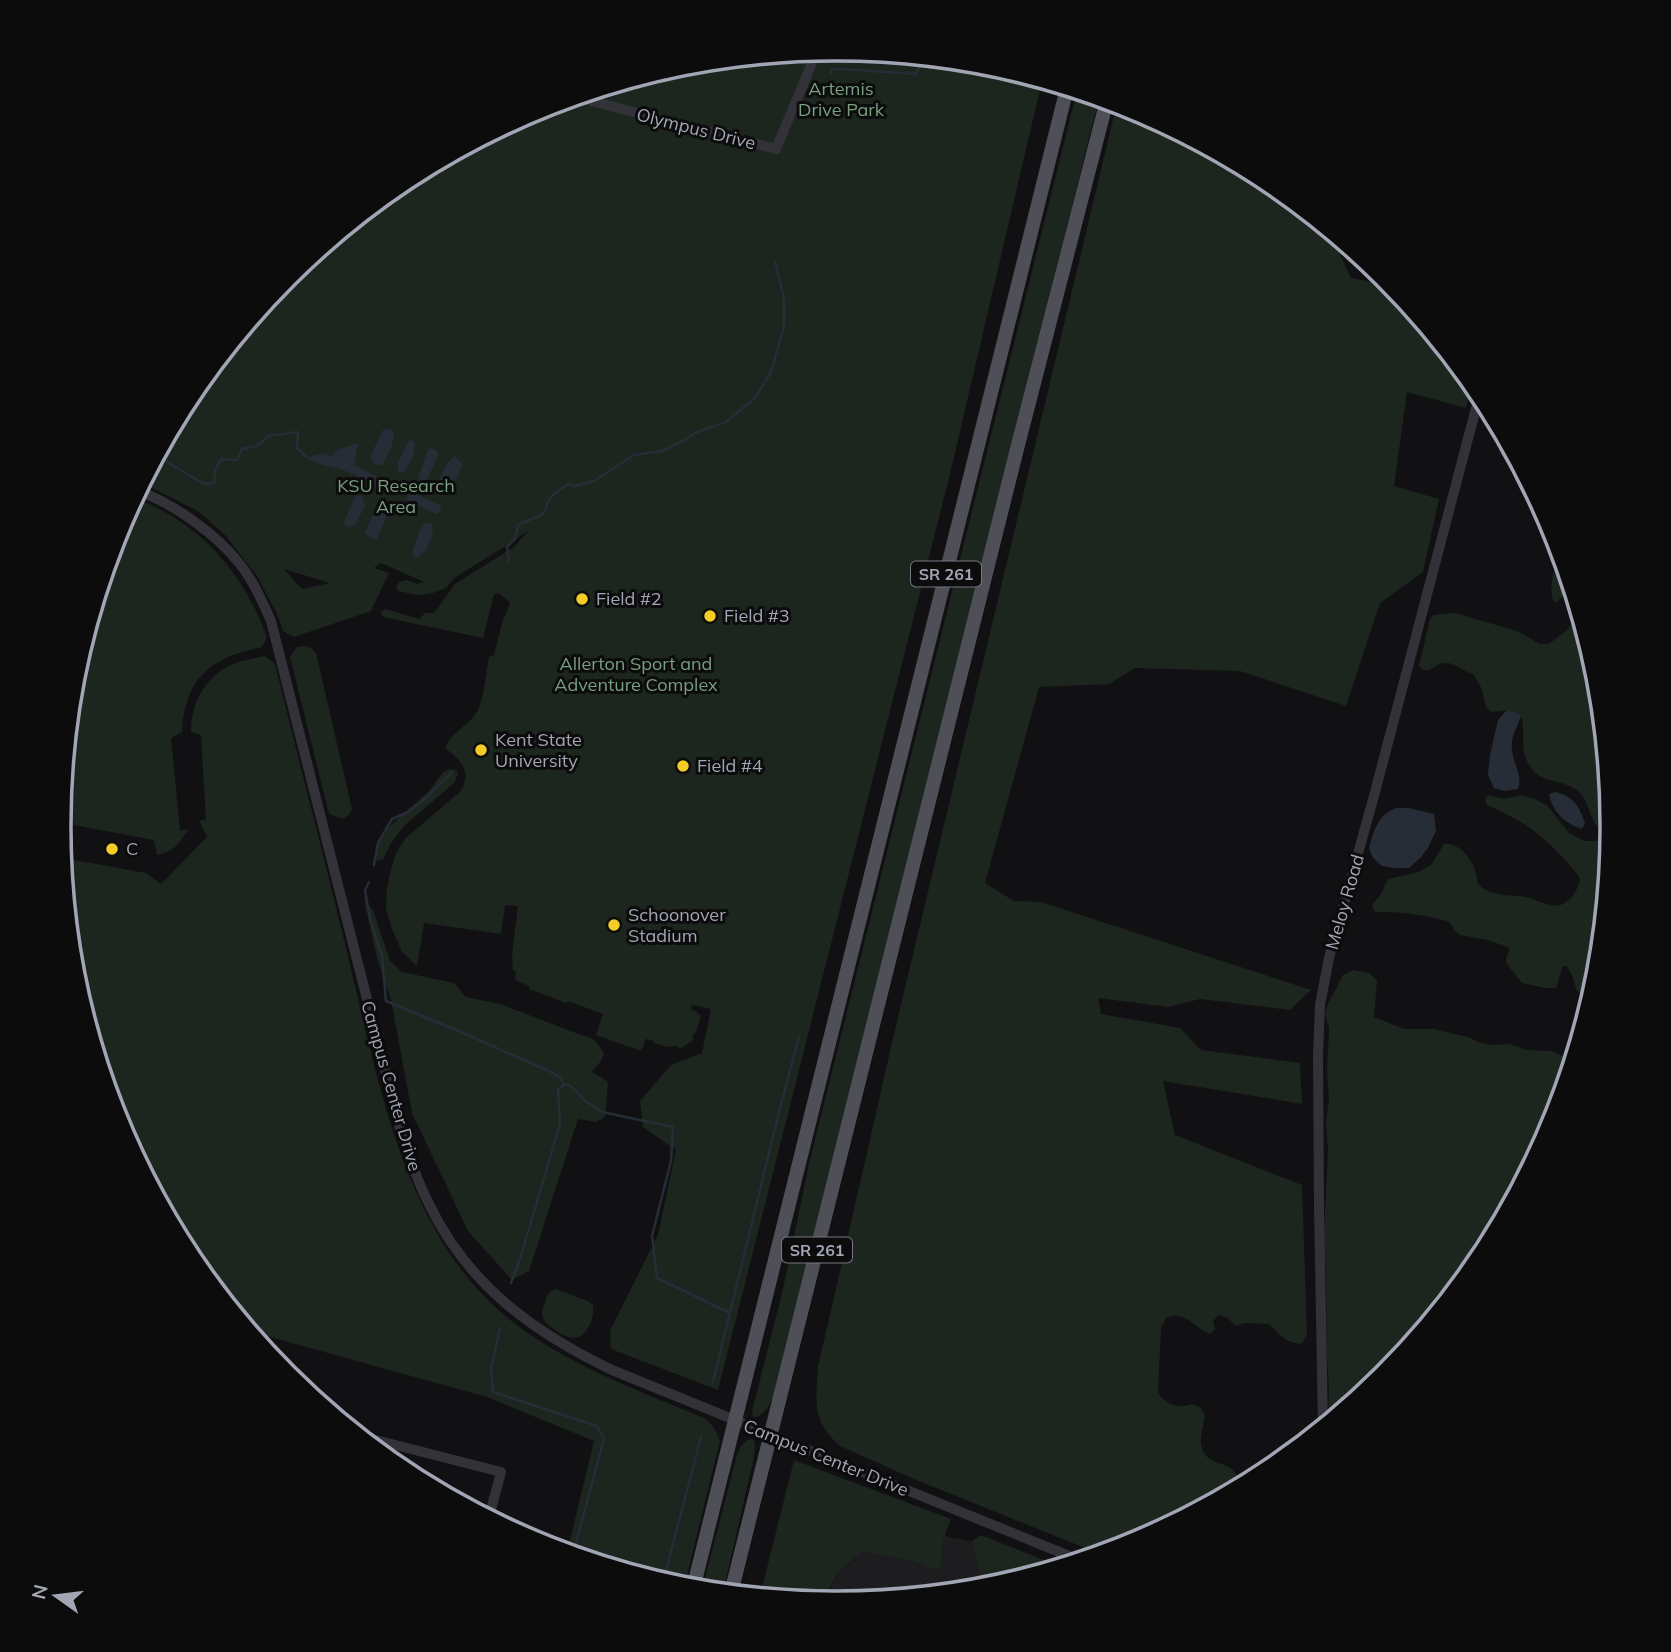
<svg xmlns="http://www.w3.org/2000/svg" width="1671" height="1652" font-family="Mulish,sans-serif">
	<rect width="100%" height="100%" fill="#111113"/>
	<path fill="#1d1d1f" d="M944 1536 972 1541 983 1588 835 1603 827 1602V1596L832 1584 841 1571 862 1552 914 1561 931 1569 942 1565 940 1557Z"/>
	<g fill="#1d251f" fill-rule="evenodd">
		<path d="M836 49 987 64 1042 81 950 474 718 1390 611 1349 610 1331 658 1235 676 1150 643 1127 640 1101 671 1065 702 1053 711 1009 692 1005 691 1010 698 1012 697 1014 701 1015 697 1030 692 1037 694 1040 679 1049 677 1046 668 1047 653 1043 654 1041 646 1039 641 1051 596 1035 603 1014 568 1001 566 1003 529 989V986L515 980 516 971H513L512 954 518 906 505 905 501 934 424 923 417 966 402 952 392 929 386 909 387 888 391 869 397 851 406 838 461 791C472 771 461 760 445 748 450 734 465 727 474 716 484 704 486 672 489 657L494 655 502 623 510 603 499 593 494 594 483 638 383 617 380 612 386 609 419 619 425 613H434L455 584 514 547 529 530 506 546 454 578 446 588 433 593 417 595 398 591 396 587 399 582 407 580 417 584 424 582 381 563 374 568 389 573 371 611 294 637 283 631 277 614 257 576 225 535 198 511 142 483 190 394 286 276 404 180 539 108 684 64ZM284 569 330 583 302 589Z"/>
		<path d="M1077 91 1099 98 777 1387C772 1399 767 1417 753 1417L752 1411 783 1289 809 1164Z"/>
		<path d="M1117 103 1133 108 1268 180 1343 242 1336 246 1351 278 1393 286 1472 383 1466 408 1407 392 1394 486 1439 499 1423 572 1380 603 1346 706 1240 671 1135 668 1109 684 1039 687 985 883 1014 901 1041 902 1311 990 1290 1010 1200 999 1168 1007 1098 998 1101 1014 1180 1028 1201 1050 1300 1063 1302 1104 1163 1081 1175 1135 1302 1185 1307 1335 1302 1344C1286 1343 1280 1336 1269 1324L1245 1323 1236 1326 1228 1318 1219 1315 1213 1321 1215 1329 1210 1334C1198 1330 1190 1318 1179 1316 1178 1315 1167 1317 1167 1317L1161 1328 1158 1393C1167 1405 1177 1409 1192 1404L1201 1408 1205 1415C1204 1424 1200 1435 1201 1444 1205 1469 1229 1458 1237 1476 1238 1476 1240 1486 1240 1487L1132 1544 1100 1554 914 1479 840 1446C811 1420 816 1402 818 1367L897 1021Z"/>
		<path d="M134 498C200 522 243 572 267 637L262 647C211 658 185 677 182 732L171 738 180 830H188C178 845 175 851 157 855L154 840 68 824 64 839 60 838 59 826 74 674 118 528Z"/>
		<path d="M1560 550 1572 589 1555 603C1546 590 1556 565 1560 550Z"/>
		<path d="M1577 608 1598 675 1612 826 1597 978 1589 1007 1587 1001 1576 989 1573 977 1567 966H1563L1556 988H1545L1522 983 1507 964 1506 959 1510 948 1488 940 1460 935 1455 931 1450 922C1427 915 1404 912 1379 912L1374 911 1372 905 1380 896 1388 879 1419 872 1431 865 1444 844C1458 842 1471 858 1475 870 1477 877 1476 884 1484 889 1495 896 1514 895 1526 897 1538 900 1551 909 1563 904 1570 901 1577 891 1579 883 1581 879 1579 877 1577 874 1570 863 1541 835 1530 828 1517 819 1502 812 1487 805L1485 800 1488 795 1504 799 1522 795 1534 799 1547 805 1569 833 1585 841H1597L1603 835C1600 830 1596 826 1594 821 1587 809 1588 797 1575 789 1556 777 1537 785 1526 759 1520 745 1526 730 1521 716L1507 710 1491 712C1483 705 1485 699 1482 690 1480 684 1476 679 1473 674 1462 671 1456 663 1445 663 1433 663 1430 677 1419 666L1430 619 1433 615 1455 613 1517 631 1540 644H1549L1566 631 1571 624 1575 610Z"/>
		<path d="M305 646 311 648 316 653 352 809 350 814 343 819 329 814 290 657 297 647Z"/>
		<path d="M265 656 275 664C297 754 321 845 343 936 375 1062 398 1225 503 1314 561 1363 636 1389 704 1418 713 1425 717 1431 720 1441L684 1588 567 1552 594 1441 487 1397 249 1331 189 1257 117 1123 73 977 60 842 68 844 69 859 146 873 161 884 207 837 199 820H206L201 735 191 732C191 701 207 673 238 662 247 660 256 658 265 656Z"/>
		<path d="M449 769 456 770 458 774 454 783 404 826 391 843 383 859 376 861 378 845 388 828 429 791 443 772Z"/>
		<path d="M364 899 373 910 390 961 402 972 454 983 466 997 500 1004 581 1035C594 1037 598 1043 604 1054L601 1061 592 1072 607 1081 608 1084 605 1117 596 1122 578 1119 529 1271 512 1280 468 1231 412 1113 391 1000 377 958Z"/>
		<path d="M1353 970 1369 973 1377 980 1374 1017 1404 1029H1434L1468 1037 1478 1042 1490 1045 1510 1044 1526 1050 1551 1051 1563 1056 1569 1055 1575 1050 1553 1124 1500 1224 1481 1232 1473 1245 1463 1280 1385 1376 1328 1422 1329 1387 1327 1360 1326 1272 1324 1236 1328 1149 1326 1124 1329 1098 1327 1072 1329 1028 1325 1015 1327 1006 1343 975Z"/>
		<path d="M555 1289 588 1301 593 1305C594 1312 593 1315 591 1322 583 1341 572 1342 555 1330 550 1327 546 1324 543 1318 541 1312 543 1307 545 1302 548 1295 548 1292 555 1289Z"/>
		<path d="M750 1439 754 1440 755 1447 753 1462 723 1592 702 1590 736 1458C738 1451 742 1442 750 1439Z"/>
		<path d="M794 1460 951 1519C945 1534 939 1549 942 1565L936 1570 931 1569 914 1561 862 1552C848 1564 826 1581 827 1602L760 1596Z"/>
		<path d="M981 1535 1059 1566 983 1588 972 1541Z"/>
	</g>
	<g fill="#272d36">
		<path d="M388 429 394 431C394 444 389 454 382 465 375 467 373 462 370 457L383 430Z"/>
		<path d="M409 440 414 441C417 450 410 464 404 472L398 473V462Z"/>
		<path d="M358 443 354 465 395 486 398 488 397 495C377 491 360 475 340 469 330 466 317 465 308 458L312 456 326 453 329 457 333 455 337 450Z"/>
		<path d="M428 449H433L437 451 438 455 427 480 421 485 418 483 419 476Z"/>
		<path d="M455 456 463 465C460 471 450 492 444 493 442 494 440 493 438 493L436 490C439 479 446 461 455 456Z"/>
		<path d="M411 492 438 504 441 507V511L436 514 409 502 407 499 408 494Z"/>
		<path d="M358 495 363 497 365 506 355 525 348 528 344 522 355 496Z"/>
		<path d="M382 504 387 506 389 510 377 539H373L365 534V532L378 505Z"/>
		<path d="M425 523H430L433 526C433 538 427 554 415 558L412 553 421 527Z"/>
		<path d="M1507 710 1519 714 1521 716C1517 728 1510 737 1512 750 1513 764 1523 776 1518 789L1505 791 1494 788 1488 775 1490 755 1498 720Z"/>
		<path d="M1555 792C1573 796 1579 806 1585 823L1582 829C1565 824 1552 811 1549 794Z"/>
		<path d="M1396 808H1409L1434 814 1436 831 1428 848 1421 857 1409 868H1395L1382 866 1373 858 1369 848C1374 830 1378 815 1396 808Z"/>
	</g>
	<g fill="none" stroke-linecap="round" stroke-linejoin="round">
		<g stroke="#272d36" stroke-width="2.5">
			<path d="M831 73 832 69H841L916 74 924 58"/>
			<path d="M157 456 204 484 214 483 215 470 221 459 237 460 242 449 257 446 268 436 298 432 297 448 308 458"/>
			<path d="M509 561 507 547 515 539 518 525C523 522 541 516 543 514 547 510 546 503 550 499 554 493 562 489 568 484L574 486 594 481 634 455 662 451 683 441 695 433 726 422 755 398 771 372 784 327V298L775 261"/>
			<path d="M374 865 378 843 392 819 406 813 425 799 452 772"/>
			<path d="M369 882 365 890 370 919 382 956 386 1001 461 1032 551 1072 561 1078 564 1085"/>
			<path d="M511 1283 520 1259 560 1124 558 1089 566 1084 572 1087 584 1100 602 1112 673 1127 671 1161 652 1236 657 1278 730 1313"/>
			<path d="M500 1328 491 1370 493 1392 597 1426 604 1439 573 1554"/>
			<path d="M713 1382 780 1108 799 1037"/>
			<path d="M663 1582 701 1437"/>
		</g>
		<g stroke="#323238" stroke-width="10">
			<path d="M576 97 776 149 817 51"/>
			<path d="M138 491C173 503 216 534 239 563 253 580 262 601 271 621L400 1129C408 1155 417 1180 429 1204 468 1285 533 1332 612 1370L1079 1560"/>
			<path d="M1323 1426 1319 1206 1318 1055 1320 1005 1329 958 1375 792 1480 393"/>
			<path d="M360 1436 501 1472 489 1517"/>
		</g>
		<g stroke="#4e4f57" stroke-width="14">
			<path d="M693 1589 1067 88"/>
			<path d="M731 1593 1017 449 1107 100"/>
		</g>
	</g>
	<g fill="#f4cc27" stroke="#0c0c0d" stroke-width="2.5">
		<circle cx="582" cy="599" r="7"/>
		<circle cx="710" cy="616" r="7"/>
		<circle cx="481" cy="750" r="7"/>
		<circle cx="683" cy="766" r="7"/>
		<circle cx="112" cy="849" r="7"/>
		<circle cx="614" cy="925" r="7"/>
	</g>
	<g text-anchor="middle" stroke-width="6" stroke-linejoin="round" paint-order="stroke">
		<g fill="#0c0c0d" stroke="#757781" stroke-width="2">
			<rect x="911" y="561.5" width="70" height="25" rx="5"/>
			<rect x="782" y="1237.5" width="70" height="25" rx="5"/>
		</g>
		<g font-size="16" font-weight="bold" fill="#a2a5b3">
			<text x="946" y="580">SR 261</text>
			<text x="817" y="1256">SR 261</text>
		</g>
		<g font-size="18" fill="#789f80" stroke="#0c0c0d">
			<text x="841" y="95">Artemis<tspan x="841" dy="21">Drive Park</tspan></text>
			<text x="396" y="492">KSU Research<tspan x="396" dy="21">Area</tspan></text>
			<text x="636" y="670">Allerton Sport and<tspan x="636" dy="21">Adventure Complex</tspan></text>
		</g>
		<g font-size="18" fill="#a2a5b3" stroke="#0c0c0d">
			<text transform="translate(696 129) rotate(14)" y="6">Olympus Drive</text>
			<text transform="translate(1345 902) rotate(-74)" y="6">Meloy Road</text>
			<text transform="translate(391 1086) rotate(74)" y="6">Campus Center Drive</text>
			<text transform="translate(826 1458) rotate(22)" y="6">Campus Center Drive</text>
		</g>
		<g font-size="18" fill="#a2a5b3" stroke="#0c0c0d" text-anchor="start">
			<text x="596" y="605">Field #2</text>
			<text x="724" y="622">Field #3</text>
			<text x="495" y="746">Kent State<tspan x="495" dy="21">University</tspan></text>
			<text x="697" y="772">Field #4</text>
			<text x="126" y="855">C</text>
			<text x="628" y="921">Schoonover<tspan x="628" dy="21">Stadium</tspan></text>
		</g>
	</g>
	<path d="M0 0H1671V1652H0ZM835 61H836A764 764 0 0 1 1600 825V827A764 764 0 0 1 836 1591H835A764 764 0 0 1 71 827V825A764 764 0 0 1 835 61Z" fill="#0c0c0d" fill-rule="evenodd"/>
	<path fill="none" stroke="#a2a5b3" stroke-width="3.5" d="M835 61H836A764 764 0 0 1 1600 825V827A764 764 0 0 1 836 1591H835A764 764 0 0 1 71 827V825A764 764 0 0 1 835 61Z"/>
	<g transform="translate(56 1596) rotate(284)" stroke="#0c0c0d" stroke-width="5" paint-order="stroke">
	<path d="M0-5L12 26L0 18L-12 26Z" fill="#a2a5b3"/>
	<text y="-10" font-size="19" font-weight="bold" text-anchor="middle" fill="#a2a5b3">N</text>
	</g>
</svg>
